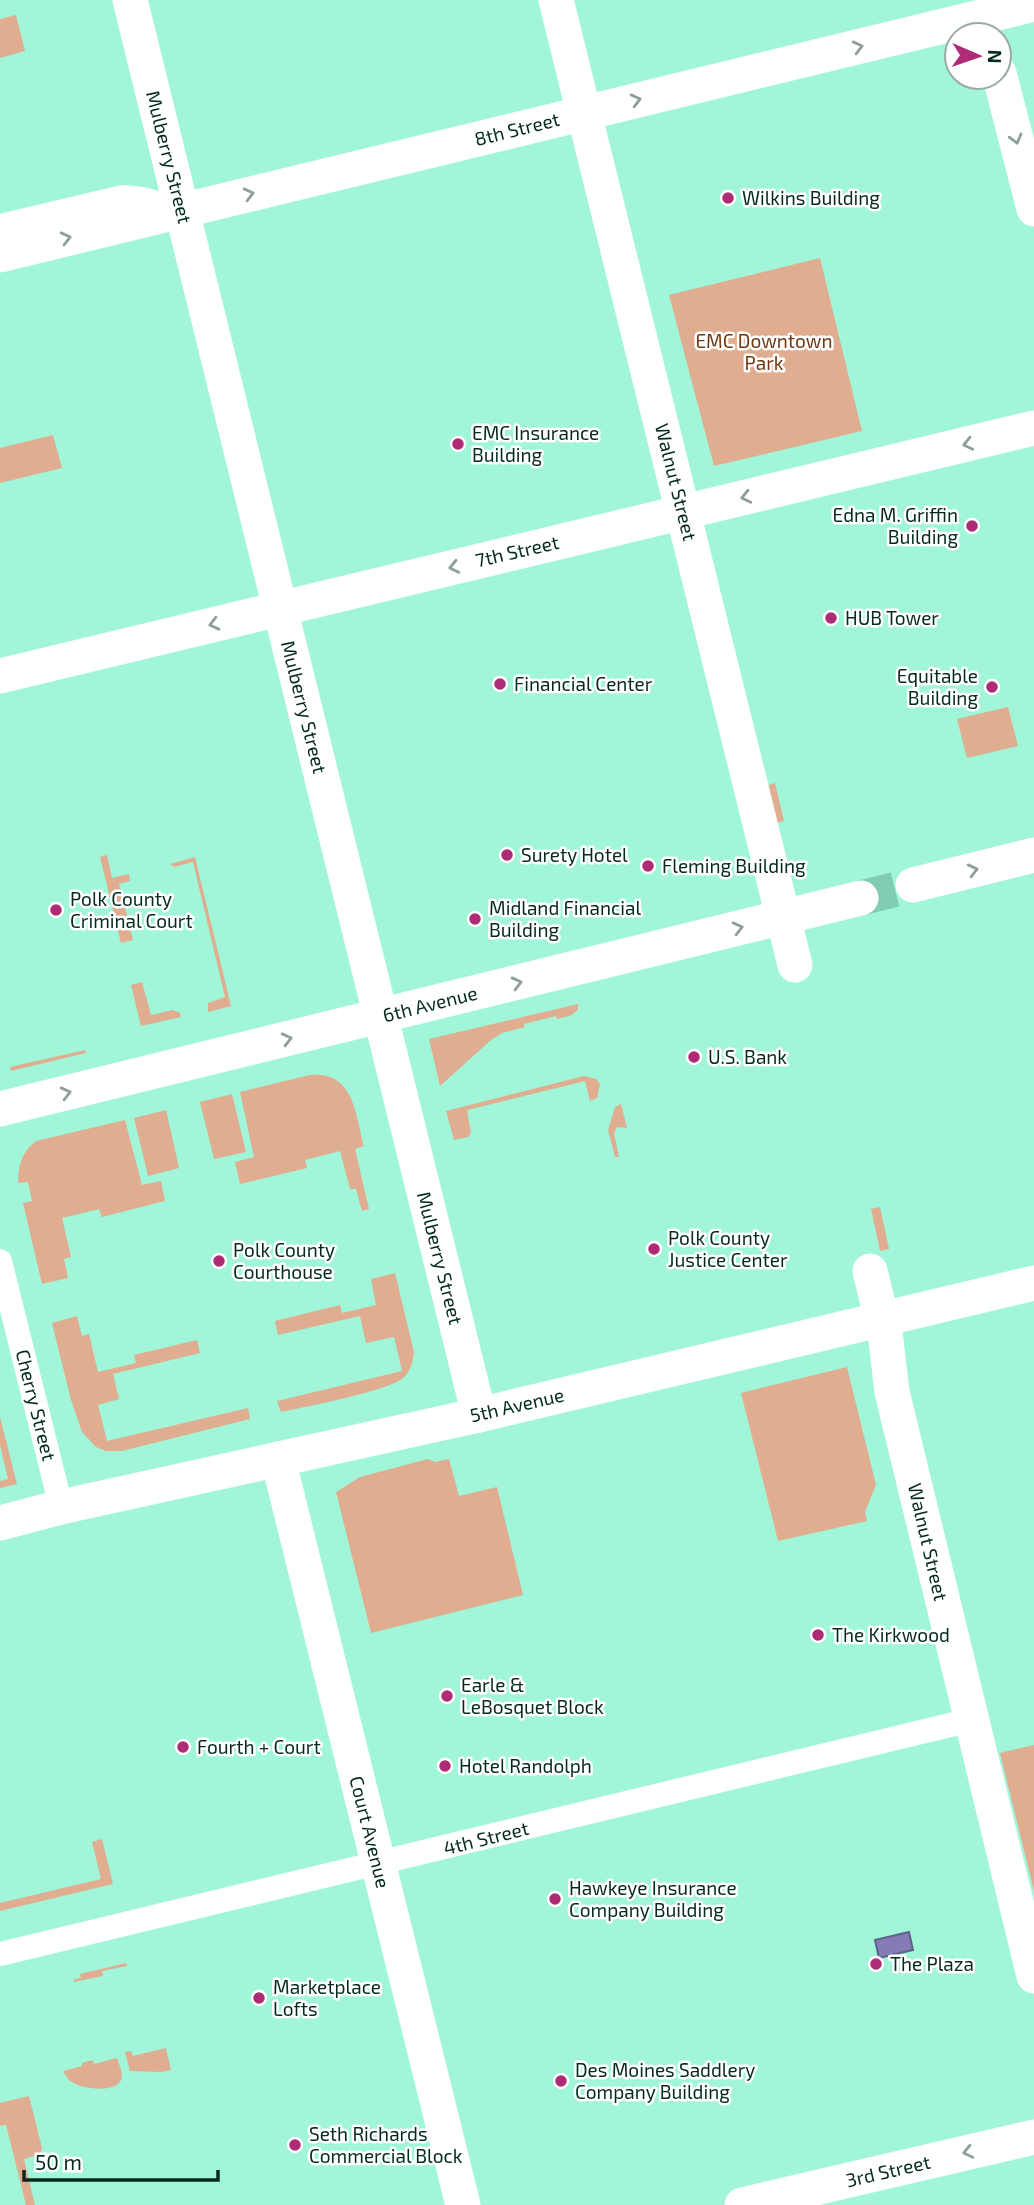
<svg xmlns="http://www.w3.org/2000/svg" width="1034" height="2205" font-family="'Exo 2',sans-serif">
	<rect width="100%" height="100%" fill="#a1f5d8"/>
	<g fill="#e0ad91">
		<path d="M16 15 25 51 0 58V19Z"/>
		<path d="M820 258 862 431 714 466 669 295Z"/>
		<path d="M53 435 62 468 0 483V448Z"/>
		<path d="M1008 707 1018 746 967 758 957 719Z"/>
		<path d="M775 783 784 821 775 823 766 786Z"/>
		<path d="M107 855 112 878 129 874 130 881 119 884 133 940 121 943 100 857Z"/>
		<path d="M195 857 231 1006 208 1012V1003L225 997 193 862 174 867 170 864Z"/>
		<path d="M142 982 151 1015 173 1010 180 1013 181 1017 141 1026 131 985Z"/>
		<path d="M578 1004V1010L570 1016 557 1019 556 1016 524 1024 525 1027 502 1033 491 1040 440 1086 429 1039Z"/>
		<path d="M85 1050 86 1053 11 1071 10 1067Z"/>
		<path d="M310 1075C354 1071 355 1113 364 1146L355 1149 369 1209 362 1211 356 1189H350L340 1151 305 1160 307 1168 240 1184 235 1162 254 1157 240 1092Z"/>
		<path d="M584 1076 596 1079 600 1084 597 1098 590 1101 585 1081 467 1110 471 1133 468 1137 454 1140 446 1111Z"/>
		<path d="M232 1094 246 1152 214 1159 200 1102Z"/>
		<path d="M621 1104 627 1128 617 1127 614 1133 619 1157H615L608 1130 615 1107Z"/>
		<path d="M166 1110 179 1168 148 1176 134 1118Z"/>
		<path d="M125 1120 142 1185 161 1181 165 1201 102 1217 99 1209 62 1218 71 1257 64 1259 68 1278 42 1284 23 1203 32 1201 28 1182 18 1183C18 1166 22 1151 36 1141Z"/>
		<path d="M880 1207 889 1249 880 1251 871 1209Z"/>
		<path d="M395 1273 414 1352C413 1361 411 1370 404 1377 390 1391 304 1407 281 1412L277 1401 402 1371 394 1337 366 1343 360 1316 278 1335 275 1321 340 1305 342 1313 376 1305 371 1279Z"/>
		<path d="M77 1316 82 1336 89 1334 98 1372 136 1363 134 1355 197 1340 200 1353 113 1374 119 1399 98 1405 107 1441 248 1408 250 1419 122 1451H106L96 1447 82 1432 71 1400 52 1323Z"/>
		<path d="M847 1367 876 1485 865 1512 867 1521 778 1541 741 1393Z"/>
		<path d="M0 1417 17 1484 0 1488V1481L8 1479 0 1445Z"/>
		<path d="M428 1459 435 1462 449 1459 459 1496 497 1487 523 1595 371 1633 336 1492 360 1477Z"/>
		<path d="M1034 1745V1891L1000 1753Z"/>
		<path d="M102 1839 113 1884 0 1911V1903L101 1879 92 1842Z"/>
		<path d="M126 1963 127 1966 102 1971 103 1976 74 1982V1979L81 1978 80 1974Z"/>
		<path d="M166 2048 171 2070 161 2072 130 2071 125 2052 131 2051 133 2056Z"/>
		<path d="M117 2058C119 2065 124 2073 121 2080 115 2094 79 2089 69 2080 67 2078 65 2074 63 2071L82 2066V2063L93 2060 94 2064Z"/>
		<path d="M29 2096 42 2148 40 2154 24 2159 35 2205H26L6 2125 0 2126V2103Z"/>
	</g>
	<path fill="#857bb7" stroke="#5e638a" stroke-width="2" d="M909 1932 913 1950 879 1958 875 1940Z"/>
	<g fill="none" stroke-linecap="round" stroke-linejoin="round">
		<path stroke="#82ccb3" stroke-width="35" stroke-dasharray="35 18" stroke-linecap="butt" d="M861 898 913 885"/>
		<g stroke="#fff" stroke-width="24">
			<path d="M0 226 123 197 143 199 180 209"/>
			<path d="M0 1261 61 1507"/>
			<path d="M0 1954 971 1720"/>
		</g>
		<g stroke="#fff" stroke-width="35">
			<path d="M130 0 479 1415"/>
			<path d="M556 0 795 965"/>
			<path d="M999 73 1034 209"/>
			<path d="M0 255 1034 4"/>
			<path d="M0 676 1034 428"/>
			<path d="M913 885 1034 855"/>
			<path d="M0 1109 861 898"/>
			<path d="M870 1271 885 1332 892 1392 1034 1976"/>
			<path d="M278 1459 463 2205"/>
			<path d="M0 1523 61 1507 479 1415 1034 1283"/>
			<path d="M742 2205 1034 2137"/>
		</g>
	</g>
	<defs><path id="oneway-chevron" d="M-2-3.5L2.5 0L-2 3.5" fill="none" stroke-width="1.6" stroke-linecap="round" stroke-linejoin="round" transform="scale(1.75)"/></defs>
	<g stroke="#8e9f9b">
		<use href="#oneway-chevron" transform="translate(858 47) rotate(-14)"/>
		<use href="#oneway-chevron" transform="translate(636 100) rotate(-14)"/>
		<use href="#oneway-chevron" transform="translate(1016 139) rotate(75)"/>
		<use href="#oneway-chevron" transform="translate(249 194) rotate(-14)"/>
		<use href="#oneway-chevron" transform="translate(66 238) rotate(-14)"/>
		<use href="#oneway-chevron" transform="translate(968 444) rotate(167)"/>
		<use href="#oneway-chevron" transform="translate(746 497) rotate(167)"/>
		<use href="#oneway-chevron" transform="translate(454 567) rotate(167)"/>
		<use href="#oneway-chevron" transform="translate(214 624) rotate(166)"/>
		<use href="#oneway-chevron" transform="translate(973 870) rotate(-14)"/>
		<use href="#oneway-chevron" transform="translate(738 928) rotate(-14)"/>
		<use href="#oneway-chevron" transform="translate(517 983) rotate(-14)"/>
		<use href="#oneway-chevron" transform="translate(287 1039) rotate(-14)"/>
		<use href="#oneway-chevron" transform="translate(66 1093) rotate(-14)"/>
		<use href="#oneway-chevron" transform="translate(968 2152) rotate(167)"/>
	</g>
	<g fill="#ae2b75" stroke="#fff" stroke-width="2.5">
		<circle cx="728" cy="198" r="7"/>
		<circle cx="458" cy="444" r="7"/>
		<circle cx="972" cy="526" r="7"/>
		<circle cx="831" cy="618" r="7"/>
		<circle cx="500" cy="684" r="7"/>
		<circle cx="992" cy="687" r="7"/>
		<circle cx="507" cy="855" r="7"/>
		<circle cx="648" cy="866" r="7"/>
		<circle cx="56" cy="910" r="7"/>
		<circle cx="475" cy="919" r="7"/>
		<circle cx="694" cy="1057" r="7"/>
		<circle cx="654" cy="1249" r="7"/>
		<circle cx="219" cy="1261" r="7"/>
		<circle cx="818" cy="1635" r="7"/>
		<circle cx="447" cy="1696" r="7"/>
		<circle cx="183" cy="1747" r="7"/>
		<circle cx="445" cy="1766" r="7"/>
		<circle cx="555" cy="1899" r="7"/>
		<circle cx="876" cy="1964" r="7"/>
		<circle cx="259" cy="1998" r="7"/>
		<circle cx="561" cy="2081" r="7"/>
		<circle cx="295" cy="2145" r="7"/>
	</g>
	<g text-anchor="middle" stroke-width="5" stroke-linejoin="round" paint-order="stroke">
		<g font-size="19" fill="#042a20" stroke="#fff">
			<text transform="translate(517 129) rotate(-14)" y="7">8th Street</text>
			<text transform="translate(169 157) rotate(76)" y="7">Mulberry Street</text>
			<text transform="translate(676 482) rotate(76)" y="7">Walnut Street</text>
			<text transform="translate(517 551) rotate(-13)" y="7">7th Street</text>
			<text transform="translate(304 707) rotate(76)" y="7">Mulberry Street</text>
			<text transform="translate(430 1004) rotate(-14)" y="7">6th Avenue</text>
			<text transform="translate(440 1258) rotate(76)" y="7">Mulberry Street</text>
			<text transform="translate(36 1405) rotate(76)" y="7">Cherry Street</text>
			<text transform="translate(517 1405) rotate(-13)" y="7">5th Avenue</text>
			<text transform="translate(928 1542) rotate(77)" y="7">Walnut Street</text>
			<text transform="translate(370 1832) rotate(76)" y="7">Court Avenue</text>
			<text transform="translate(486 1838) rotate(-14)" y="7">4th Street</text>
			<text transform="translate(888 2171) rotate(-13)" y="7">3rd Street</text>
		</g>
		<g font-size="19" fill="#042a20" stroke="#fff" text-anchor="start">
			<text x="742" y="205">Wilkins Building</text>
			<text x="472" y="440">EMC Insurance<tspan x="472" dy="22">Building</tspan></text>
			<text x="958" y="522" text-anchor="end">Edna M. Griffin<tspan x="958" dy="22">Building</tspan></text>
			<text x="845" y="625">HUB Tower</text>
			<text x="978" y="683" text-anchor="end">Equitable<tspan x="978" dy="22">Building</tspan></text>
			<text x="514" y="691">Financial Center</text>
			<text x="521" y="862">Surety Hotel</text>
			<text x="662" y="873">Fleming Building</text>
			<text x="70" y="906">Polk County<tspan x="70" dy="22">Criminal Court</tspan></text>
			<text x="489" y="915">Midland Financial<tspan x="489" dy="22">Building</tspan></text>
			<text x="708" y="1064">U.S. Bank</text>
			<text x="668" y="1245">Polk County<tspan x="668" dy="22">Justice Center</tspan></text>
			<text x="233" y="1257">Polk County<tspan x="233" dy="22">Courthouse</tspan></text>
			<text x="832" y="1642">The Kirkwood</text>
			<text x="461" y="1692">Earle &amp;<tspan x="461" dy="22">LeBosquet Block</tspan></text>
			<text x="197" y="1754">Fourth + Court</text>
			<text x="459" y="1773">Hotel Randolph</text>
			<text x="569" y="1895">Hawkeye Insurance<tspan x="569" dy="22">Company Building</tspan></text>
			<text x="890" y="1971">The Plaza</text>
			<text x="273" y="1994">Marketplace<tspan x="273" dy="22">Lofts</tspan></text>
			<text x="575" y="2077">Des Moines Saddlery<tspan x="575" dy="22">Company Building</tspan></text>
			<text x="309" y="2141">Seth Richards<tspan x="309" dy="22">Commercial Block</tspan></text>
		</g>
		<g font-size="19" fill="#713810" stroke="#fff">
			<text x="764" y="348">EMC Downtown<tspan x="764" dy="22">Park</tspan></text>
		</g>
	</g>
	<g transform="translate(978 56) rotate(92)"><circle r="33" fill="#ffffff" stroke="#9baaa6" stroke-width="2"/>
	<path d="M0-5L12 26L0 18L-12 26Z" fill="#ae2b75"/>
	<text y="-10" font-size="19" font-weight="bold" text-anchor="middle" fill="#042a20">N</text>
	</g>
	<path d="M24 2170v10h194v-10" fill="none" stroke="#042a20" stroke-width="3.5"/>
	<text x="35" y="2170" font-size="21" fill="#042a20" stroke="#ffffff" stroke-width="5" paint-order="stroke">50 m</text>
</svg>
